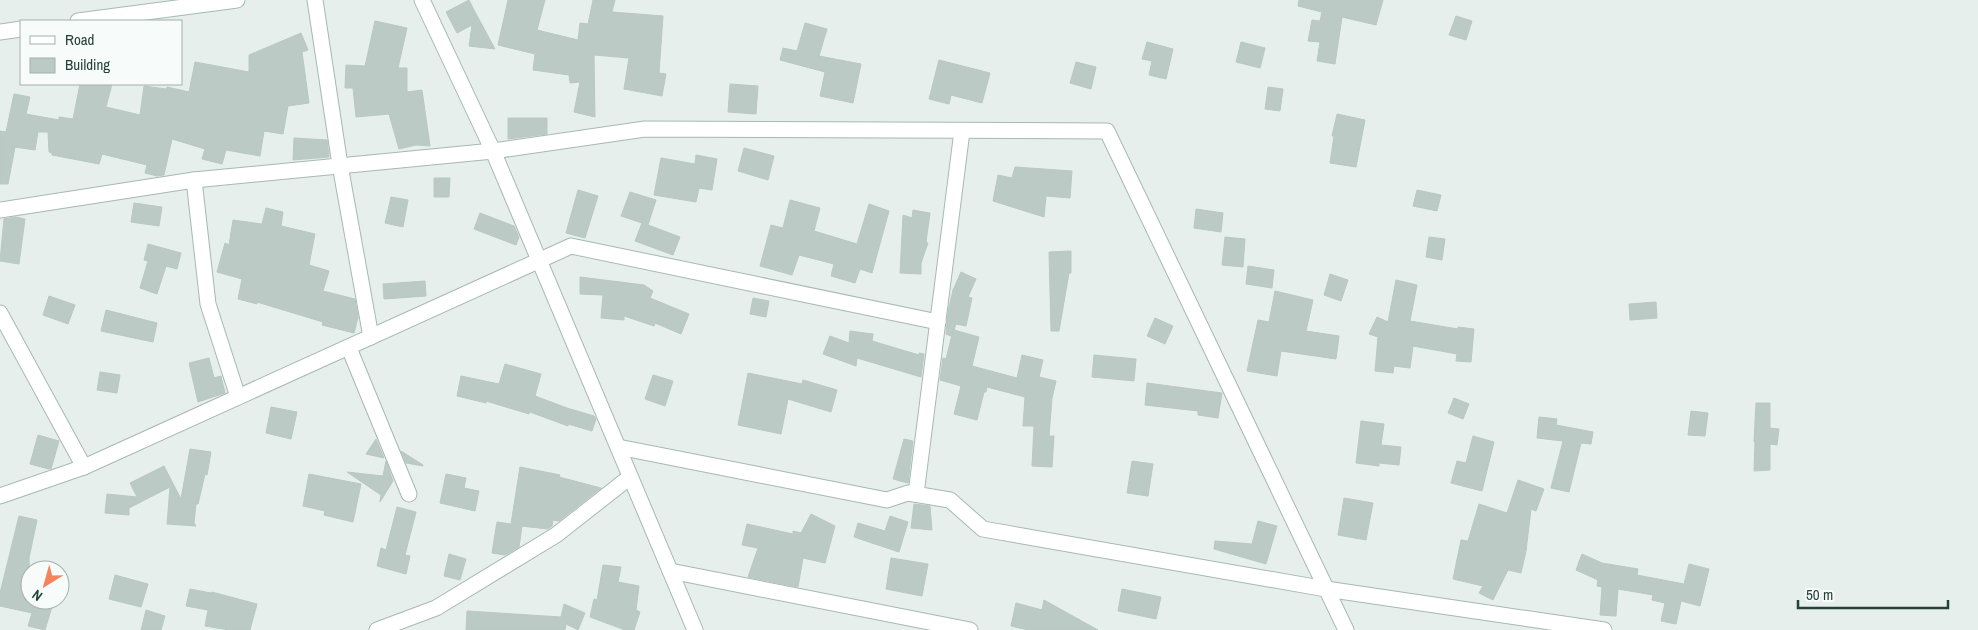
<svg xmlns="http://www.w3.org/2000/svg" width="1978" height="630" font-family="'Archivo Narrow',sans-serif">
	<rect width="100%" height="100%" fill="#e6efeb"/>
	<g fill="#bbcac4" stroke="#b8c9c2">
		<path d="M469 0 474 10 495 49 469 46 472 25 457 33 446 12Z"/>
		<path d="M508 0H545L537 30 578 40 580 23 588 24 593 0H615L612 12 663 16 659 73 666 74 662 96 624 89 629 58 594 55 595 117 574 112 580 82 570 83 569 75 533 70 535 54 498 45Z"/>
		<path d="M1299 0H1383L1376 25 1342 17 1335 64 1317 61 1320 42 1308 41 1312 20 1320 21 1322 12 1298 6Z"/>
		<path d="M1456 16 1472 21 1466 40 1449 35Z"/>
		<path d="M375 21 407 28 398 68H407V92L422 90 430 146 416 145 399 149 389 114 356 117 353 88H345L346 65 365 66Z"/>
		<path d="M805 23 827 29 819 56 861 64 853 103 820 96 825 72 780 60 783 48 797 51Z"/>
		<path d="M301 33 308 50 302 52 309 103 288 106 283 134 264 131 260 156 226 150 222 164 202 159 205 149 172 139 164 175 157 176 145 173 147 165 102 154 99 164 52 155V153L49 152 48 132H38L35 150 15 147 8 184H0V131L6 132 14 94 30 97 26 114 59 120V117L73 119 80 84H112L106 107 140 115 144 86 166 89 167 87 189 92 195 62 249 72V55Z"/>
		<path d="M1147 42 1173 49 1166 79 1149 75 1152 61 1142 59Z"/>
		<path d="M1241 42 1265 48 1260 68 1236 62Z"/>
		<path d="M939 60 990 73 982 103 951 95 949 104 929 99Z"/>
		<path d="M1076 62 1096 67 1091 89 1070 83Z"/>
		<path d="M730 84 758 86 756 114 728 112Z"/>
		<path d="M1268 87 1283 89 1280 111 1265 109Z"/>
		<path d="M1337 114 1365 120 1356 167 1330 163 1334 136H1332Z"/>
		<path d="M508 118H547V134L508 139Z"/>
		<path d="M294 138 327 140 329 157 293 160Z"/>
		<path d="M744 148 774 156 768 180 738 171Z"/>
		<path d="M696 155 717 159 712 190 699 188 696 202 654 195 661 158 695 164Z"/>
		<path d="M1015 167 1072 171 1070 198 1046 196 1044 217 993 201 998 175 1012 178Z"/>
		<path d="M434 178H450L449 197H434Z"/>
		<path d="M578 190 598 196 585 238 566 233Z"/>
		<path d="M1417 190 1441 195 1437 211 1413 206Z"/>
		<path d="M630 192 656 200 648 225 680 237 673 255 635 241 642 223 621 216Z"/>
		<path d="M391 197 408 200 403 227 385 223Z"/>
		<path d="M790 200 820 208 814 231 857 244 869 204 889 211 872 273 860 269 855 283 831 276 834 264 799 255 792 275 760 266 771 225 783 228Z"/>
		<path d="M134 203 162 207 159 226 131 222Z"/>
		<path d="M266 208 283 212 281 226 315 234 309 265 329 271 323 291 355 299 358 317 354 333 322 325 323 322 257 302V304L238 299 242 279 217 272 225 243 229 245 233 220 262 224Z"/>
		<path d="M1196 209 1223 213 1221 232 1194 228Z"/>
		<path d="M913 210 930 213 926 242 928 243 921 263V274L900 273 903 215 912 218Z"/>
		<path d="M480 213 514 226 519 237 516 245 474 229Z"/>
		<path d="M16 217 25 219 19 264 0 261 4 219Z"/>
		<path d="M1225 237 1245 239 1243 267 1222 265Z"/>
		<path d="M1429 237 1445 239 1442 260 1426 257Z"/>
		<path d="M148 244 181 253 177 269 166 266 157 294 140 288 148 261 144 260Z"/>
		<path d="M1071 251V273H1069L1059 331H1051L1049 252Z"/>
		<path d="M1248 266 1274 270 1272 288 1246 284Z"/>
		<path d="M961 272 976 279 968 297 972 298 966 326 956 324 954 330 979 337 972 366 1017 378 1022 355 1043 360 1039 377 1056 381 1052 398 1049 436H1054L1052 467 1032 466 1034 426H1023L1025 397 987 387 986 392H984L977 420 954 414 961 386 940 380 943 358 946 359 953 331 951 336 946 334 948 312 953 290Z"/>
		<path d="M1330 274 1348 280 1341 301 1324 295Z"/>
		<path d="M580 277 644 285 653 291 650 298 689 314 681 334 655 323 654 326 624 316V320L601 318 603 295 580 294Z"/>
		<path d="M1396 280 1417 285 1410 321 1458 329V327L1474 329 1471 362 1456 361 1457 354 1413 346 1410 368 1394 366 1393 373 1375 371 1378 337 1369 334 1377 317 1388 322Z"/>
		<path d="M425 281 426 296 384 299 383 284Z"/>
		<path d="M1275 291 1313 300 1306 331 1339 336 1336 359 1281 351 1277 376 1247 371 1258 320 1269 322Z"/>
		<path d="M49 296 75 305 68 324 43 315Z"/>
		<path d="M753 298 769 301 766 317 750 314Z"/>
		<path d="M1656 302 1657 318 1630 320 1629 304Z"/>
		<path d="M106 310 157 323 153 342 101 331Z"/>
		<path d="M1155 318 1173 326 1165 344 1147 336Z"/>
		<path d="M850 331 873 334 872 341 919 355V353L924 354 921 377 857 358 856 366 823 354 830 336 849 343Z"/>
		<path d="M1094 355 1136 359 1134 381 1092 377Z"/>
		<path d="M209 358 214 378 221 376 225 393 198 402 189 363Z"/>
		<path d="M505 364 541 374 535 396 567 408 594 416 596 419 592 431 568 424V426L530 412 529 414 486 401V403L457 396 461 376 499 384Z"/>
		<path d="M100 372 120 375 117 393 97 390Z"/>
		<path d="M748 373 802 384 803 380 837 390 831 412 788 399 781 434 738 425Z"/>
		<path d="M653 375 673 381 665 406 645 399Z"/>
		<path d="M1147 383 1222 393 1218 418 1198 415V411L1145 405Z"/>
		<path d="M1454 398 1469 404 1463 419 1448 413Z"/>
		<path d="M1756 403H1770V428L1779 429 1777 445 1770 444V470L1754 471 1755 442H1754Z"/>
		<path d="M271 407 297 412 291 439 266 433Z"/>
		<path d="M1691 411 1708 413 1705 436 1688 435Z"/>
		<path d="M1539 417 1557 419 1556 425 1593 432 1591 444 1581 443 1569 492 1551 488 1563 441 1537 438Z"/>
		<path d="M1361 421 1384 424 1381 445 1401 447 1399 465 1379 463V466L1356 463Z"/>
		<path d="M38 435 59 441 51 469H49L30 464Z"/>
		<path d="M1473 436 1494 442 1482 491 1451 483 1457 461 1466 463Z"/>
		<path d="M376 439 384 458 366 454Z"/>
		<path d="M904 439 913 441 908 483 893 479Z"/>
		<path d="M190 449 211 452 207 475 205 474 198 504H196L194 523 196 526 167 524 170 487 129 508V515L105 513 107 494 137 497 130 483 164 466 181 499Z"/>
		<path d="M401 451 423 465V466L406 463Z"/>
		<path d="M386 461 393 481 380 502 381 495 347 472 383 476Z"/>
		<path d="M1132 461 1153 464 1148 496 1127 493Z"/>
		<path d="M520 467 560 475 559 477 601 488 559 521 553 520 552 526 548 529 521 526H522L519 547 505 555 492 553 497 522 511 524Z"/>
		<path d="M309 474 361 484 353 522 324 515 325 511 303 506Z"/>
		<path d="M446 474 466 478 464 488 479 491 475 511 440 503Z"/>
		<path d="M1518 480 1544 489 1536 511 1531 509 1526 551 1521 573 1508 570 1493 600 1479 593 1483 586 1453 579 1461 540 1468 541 1479 504 1507 513Z"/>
		<path d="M1344 498 1373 503 1366 540 1338 535Z"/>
		<path d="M914 504 930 506 932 530 911 528Z"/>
		<path d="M397 507 416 512 405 555 410 556 406 574 377 566 381 548 386 550Z"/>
		<path d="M811 514 835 526 825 563 803 558 798 587 748 577 758 548 742 545 747 524 793 534V531L801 533Z"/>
		<path d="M19 516 37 520 29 558 30 600H54L45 630 28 626 32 613 0 606V593Z"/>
		<path d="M890 516 908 522 899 552 854 537 858 523 885 531Z"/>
		<path d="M1258 521 1277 526 1266 564 1214 549 1215 541 1252 544Z"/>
		<path d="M449 554 466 559 460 580 444 576Z"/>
		<path d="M1582 554 1602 563 1638 569 1637 575 1684 584 1689 564 1709 569 1700 606 1681 601 1676 624 1661 621 1665 603 1652 600 1653 595 1618 589 1616 616 1600 615 1602 587 1597 586 1598 580 1576 570Z"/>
		<path d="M891 558 928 564 922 596 886 589Z"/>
		<path d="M603 565 621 567 618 582 639 586 636 610 640 612 634 630H625L590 617 594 599 597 600Z"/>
		<path d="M115 575 148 584 141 607 109 599Z"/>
		<path d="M190 589 211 593 212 592 257 604 250 630H229L205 626 208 610 186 606Z"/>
		<path d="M1122 589 1161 597 1156 619 1118 611Z"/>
		<path d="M1044 600 1098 630H1028L1011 626 1016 603 1042 610Z"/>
		<path d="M564 604 585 613 578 630 566 624 565 630H466L467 611 561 617Z"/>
		<path d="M146 610 165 616 161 630H141Z"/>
	</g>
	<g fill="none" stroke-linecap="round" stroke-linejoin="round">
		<defs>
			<g id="street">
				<path d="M315 0 340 165 371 337"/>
				<path d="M422 0 493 151 695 630"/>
				<path d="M194 180 208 304 238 397"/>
				<path d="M0 210 194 180 493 151 645 129 1107 131 1346 630"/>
				<path d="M0 313 84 467"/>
				<path d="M349 348 409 494"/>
				<path d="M618 447 887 500 908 493 950 500 983 529 1326 589 1604 630"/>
				<path d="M916 494 962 131"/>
				<path d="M0 496 84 467 571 246 938 322"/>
				<path d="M670 571 970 630"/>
				<path d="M377 630 436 608 556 535 630 477"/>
			</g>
			<g id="secondary">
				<path d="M78 21 237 0"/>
				<path d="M0 32 21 29"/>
			</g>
		</defs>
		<use href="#street" stroke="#a8b8b2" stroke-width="17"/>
		<use href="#secondary" stroke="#a4bbb3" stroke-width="17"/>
		<use href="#street" stroke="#fff" stroke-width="15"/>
		<use href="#secondary" stroke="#fff" stroke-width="15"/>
	</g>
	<rect x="20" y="20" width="162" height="65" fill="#f7fbf9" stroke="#a3b1ad"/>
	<rect x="30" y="36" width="25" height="8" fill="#ffffff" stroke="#a3b1ad"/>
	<text x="65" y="45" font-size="15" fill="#24423a">Road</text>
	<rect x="30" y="58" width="25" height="15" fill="#bbcac4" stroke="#a3b1ad"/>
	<text x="65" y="70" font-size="15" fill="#24423a">Building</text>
	<g transform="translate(45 585) rotate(217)"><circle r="24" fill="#f7fbf9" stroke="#a3b1ad"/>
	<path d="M0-4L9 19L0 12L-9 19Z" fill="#f4845f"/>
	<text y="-8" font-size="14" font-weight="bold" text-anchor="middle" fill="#24423a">N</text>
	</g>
	<path d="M1798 600v8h150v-8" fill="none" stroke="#24423a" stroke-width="2.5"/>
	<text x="1806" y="600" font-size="15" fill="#24423a" stroke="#f7fbf9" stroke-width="4" paint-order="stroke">50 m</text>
</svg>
